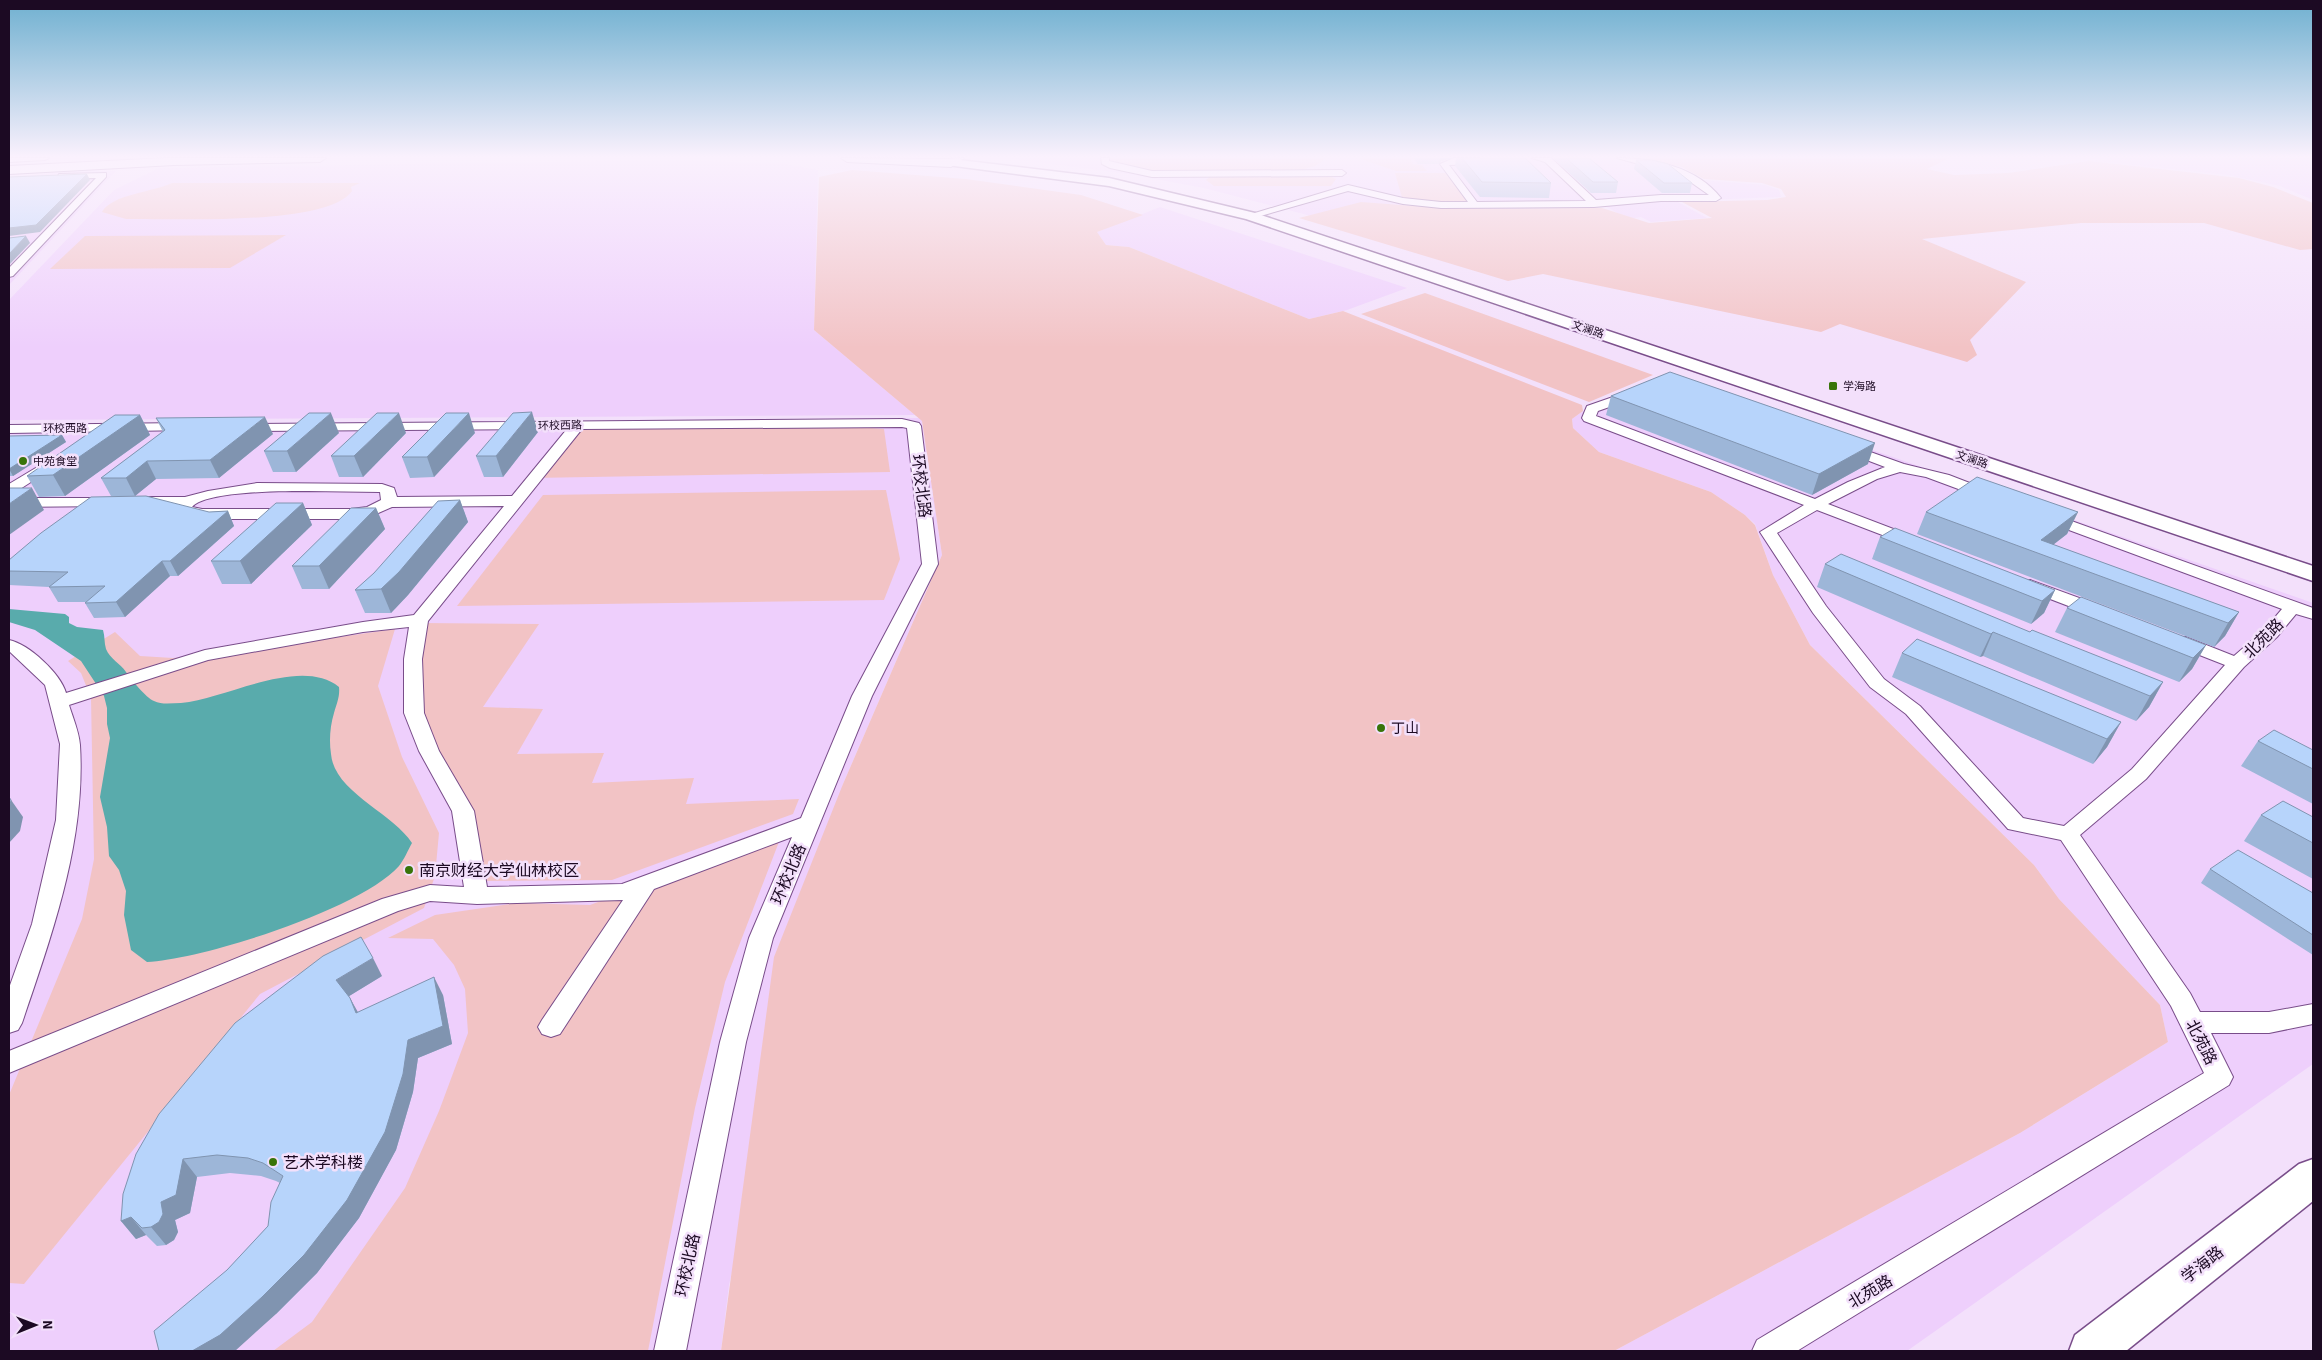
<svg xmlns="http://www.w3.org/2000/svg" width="2322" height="1360" font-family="'Source Sans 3','Noto Sans SC',sans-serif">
	<rect width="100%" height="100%" fill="#f3e0fb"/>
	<g fill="#eecffc">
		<path d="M1006 158H1634L1681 167 1701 180 1765 185 1779 190 1781 197 1676 201 1707 218 1651 222 1641 217 1628 219 1607 207 1440 209 1338 223 1204 188 1128 174Z"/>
		<path d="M2113 158H2313V200L2280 186 2228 175 2098 161Z"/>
		<path d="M679 160 786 164 818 170 814 330 915 415 9 420V300L114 190 159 168Z"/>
		<path d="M86 170 116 171 9 285V177Z"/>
		<path d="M1160 207 1407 288 1347 310 1309 319 1129 247 1106 245 1097 232Z"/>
		<path d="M1668 379 2313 603V1064L1907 1351H1614L2020 1133 2168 1042 2160 1005 2059 899 2034 865 1810 645 1773 575 1755 524 1745 515 1711 492 1599 452 1573 428 1572 419 1583 411Z"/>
		<path d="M919 418 922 421 942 555 843 784 729 1285 721 1351H9V425Z"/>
	</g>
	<g fill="#f2c3c5">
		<path d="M1110 158H1323V161L1315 166 1297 171 1151 173 1111 161Z"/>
		<path d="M1358 158H1410L1413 164 1422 165 1427 171H1396Z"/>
		<path d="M1638 158H1949L1927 169 1954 175 2008 173 2089 161 2239 178 2273 187 2313 203V249L2300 250 2204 223H2081L1922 239 2026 282 1970 340 1977 355 1967 362 1840 324 1821 332 1543 274 1508 281 1299 218 1361 202 1454 209 1602 208 1649 223 1712 218 1682 202 1767 200 1786 197 1781 189 1762 183 1704 179 1682 167Z"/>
		<path d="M852 170 966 179 1081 195 1143 215 1097 232 1106 245 1129 247 1309 319 1343 311 1582 405 1583 411 1572 419 1573 428 1599 452 1711 492 1745 515 1755 525 1773 575 1810 645 2034 865 2059 899 2160 1005 2168 1042 2020 1133 1614 1351H721L774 957 843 784 942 555 922 421 814 330 819 177Z"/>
		<path d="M1395 173H1449L1475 205 1403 201Z"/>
		<path d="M1328 175 1336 179 1331 186H1214L1206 180 1211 176Z"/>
		<path d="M172 183H360L351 187 352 191C327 227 170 218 126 219L102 212C112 194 154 192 172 183Z"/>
		<path d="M286 235 230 268 50 269 85 236Z"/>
		<path d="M1425 293 1653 375 1589 402 1361 314Z"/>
		<path d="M860 427 884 429 890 472 532 478 572 428Z"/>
		<path d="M886 490 900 559 884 600 457 606 543 495Z"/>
		<path d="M420 623 539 624 483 707 543 709 517 754 604 753 592 783 694 778 686 804 799 799 793 814 612 880 475 881 471 847 417 721Z"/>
		<path d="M395 629 378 686 402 757 439 833 435 876 424 908 260 994 24 1284 9 1283V1095L82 919 94 859 91 698 81 673 68 661 115 632 140 656 173 658 249 650Z"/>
		<path d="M782 834 725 982 695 1108 648 1351H273L312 1322 405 1188 439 1111 468 1033 465 989 454 965 433 939 388 938 435 915 517 903 590 905Z"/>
	</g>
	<path fill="#59abac" d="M9 609 65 614 69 617V623L77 627 103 630C105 636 104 643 106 649 110 659 120 663 126 672 131 679 146 698 154 701 162 705 172 703 181 703 226 699 300 656 339 687 340 696 337 703 334 713 330 726 329 741 331 754 334 792 393 813 412 843 408 850 404 860 399 866 361 909 204 959 147 962L131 950 124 915 126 891 119 870 109 856 107 827 100 797 110 738 107 724V708L104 696 81 661 35 630 9 622Z"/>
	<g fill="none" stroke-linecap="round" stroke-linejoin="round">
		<defs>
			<g id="street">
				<path d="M9 158H49L45 160 9 162Z"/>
				<path d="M1101 158H1109V161L1152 171 1342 170 1346 173 1342 176 1152 177 1110 168 1102 164Z"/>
				<path d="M1454 158H1480L1484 161 1480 164 1449 165 1477 202 1586 201 1545 162 1532 158H1551L1596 200 1661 195H1709L1682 176 1617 158C1654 158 1697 167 1721 198L1716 201H1661L1594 207 1441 208 1403 204 1348 191 1250 219 1245 216 1348 185 1403 198 1441 202H1468L1440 164Z"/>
				<path d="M106 173V177L13 276 9 277V268L96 178 62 179 58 176 59 174Z"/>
				<path d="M1633 390 1640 394 1638 397 1598 411 1596 416 1815 499 1848 482 1885 467 1843 451 1841 448 1843 445 1848 444 1904 464 1949 475 1993 492 1996 495 1988 500 1926 477 1900 472 1877 479 1828 504 1917 538 1919 541 1917 544 1911 546 1817 510 1777 533 1826 606 1884 679 1920 706 2023 818 2064 826 2132 769 2225 665 2174 645 2171 641 2174 637H2186L2234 656 2265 629 2282 609 2042 520 2039 517 2042 514H2052L2313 608V619L2296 614 2277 637 2244 667 2146 779 2080 835 2190 993 2200 1012H2269L2313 1004V1024L2269 1033H2211L2233 1077 2229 1085 1797 1351H1752L1757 1340 2204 1073 2171 1006 2061 840 2008 829 1906 714 1870 687 1813 613 1760 532 1804 505 1584 421 1582 418 1587 406Z"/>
				<path d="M902 419 919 423 921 426 938 564 872 696 773 938 746 1042 686 1351H654L720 1042 749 938 792 837 654 889 560 1034 551 1037 542 1034 538 1027 542 1020 623 900 477 904 430 901 398 911 9 1073V1051L382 899 430 885 464 887 452 811 419 751 404 713V659L409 627 363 632 208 660 69 705C73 718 79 732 80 745 86 841 52 934 22 1023L18 1030 9 1033V988L32 924 56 820 60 744 45 685 9 651V640C29 644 61 674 66 693L205 650 363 622 414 615 504 506 392 507 376 514 351 519H202L182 515 177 507H147L139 502 147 497H185L208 491 257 483 382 484 394 488 397 497 512 496 567 429 245 431 240 430 238 427 240 424ZM902 427 907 428 922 564 852 696 801 818 622 884 487 887 474 811 439 751 424 713 422 659 428 621 582 429ZM308 491 380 492 381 500 367 507 351 509H202L192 507C206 491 285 491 308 491Z"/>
				<path d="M185 423 190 424 192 427 190 430 9 433V425Z"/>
				<path d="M49 460 54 461 56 464 54 467 14 493 9 494V484Z"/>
				<path d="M107 498 115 503 112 506 9 507V498Z"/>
				<path d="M2030 580 2104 607 2107 611 2104 615H2092L2024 589 2022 585 2024 581Z"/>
			</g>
			<g id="secondary">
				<path d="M951 159 1109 178 1255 213 2313 566V581L1246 219 1109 186 947 165 945 163Z"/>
				<path d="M2313 1159V1201L2126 1351H2069L2075 1335 2299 1164Z"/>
			</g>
			<g id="primary">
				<path d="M166 158H326L320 162 174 165 9 174V166Z"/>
				<path d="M841 158 948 159 964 158 951 167 847 162Z"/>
			</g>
		</defs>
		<use href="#street" stroke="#794d8a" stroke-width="2"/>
		<use href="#secondary" stroke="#794d8a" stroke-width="3"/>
		<use href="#primary" stroke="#794d8a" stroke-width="2"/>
		<use href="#street" fill="#fff" fill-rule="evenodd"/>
		<use href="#secondary" fill="#fff" fill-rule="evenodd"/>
		<use href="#primary" fill="#fff" fill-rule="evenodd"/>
	</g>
	<g fill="#9db6d8">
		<path d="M1414 158H1454L1441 161 1439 164H1418Z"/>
		<path d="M1456 158H1525L1551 183 1549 198 1480 197 1455 166Z"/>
		<path d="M1553 158H1589L1618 182 1616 193H1591Z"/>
		<path d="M1636 160 1692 183 1690 193H1662L1634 169Z"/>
		<path d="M1611 396 1868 464 1812 495 1606 415Z"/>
		<path d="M140 415 150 435 65 496 39 497 27 476Z"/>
		<path d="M156 418 273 434 219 478 156 479 135 496H111L101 478 163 432Z"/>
		<path d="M538 432 503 477H484L476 456Z"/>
		<path d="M339 433 296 472H273L264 451Z"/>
		<path d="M406 433 363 477H339L331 456Z"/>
		<path d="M475 433 434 477 410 478 402 457Z"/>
		<path d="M62 435 66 442 13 476H9V436Z"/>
		<path d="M460 500 468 522 408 595 391 613H365L355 590Z"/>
		<path d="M303 503 312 525 251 584H222L211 561Z"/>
		<path d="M376 508 385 529 329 589H302L292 566Z"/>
		<path d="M228 511 234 526 178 576H170L125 617 94 618 85 603 87 602H58L49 587 9 585V560L209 512Z"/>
		<path d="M1926 512H2078L2067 534 2053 545 2239 612 2225 636 2214 647 1917 534Z"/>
		<path d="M1880 537 2055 590 2044 613 2031 624 1872 559Z"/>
		<path d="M1825 564 2030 632 2163 682 2149 707 2136 721 1983 656 1980 657 1817 587Z"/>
		<path d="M2067 608 2206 645 2192 669 2179 682 2055 632Z"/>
		<path d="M1902 653 2121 722 2107 747 2093 764 1892 677Z"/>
		<path d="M2258 741 2313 750V804L2241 766Z"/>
		<path d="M2261 815 2313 817V879L2244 841Z"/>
		<path d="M2210 869 2313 893V955L2201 883Z"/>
		<path d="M382 976 349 996 358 1013 443 995 452 1044 418 1058 413 1092 396 1150 359 1218 317 1273 276 1314 227 1270 268 1226 280 1183 276 1181 261 1176 230 1173 197 1177 190 1213 175 1220 178 1232 174 1240 166 1245 157 1246 146 1235 136 1239 121 1221 235 1023Z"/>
	</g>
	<g fill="#8094b0">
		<path d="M1440 158H1454L1441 161 1439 164Z"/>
		<path d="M87 174 90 180 40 232 9 236V228Z"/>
		<path d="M26 236 30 243 9 265V254Z"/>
		<path d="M532 412 538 432 503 477 496 456Z"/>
		<path d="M331 413 339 433 296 472 287 451Z"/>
		<path d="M399 413 406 433 363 477 354 456Z"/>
		<path d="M469 413 475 433 434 477 427 457Z"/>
		<path d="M140 415 150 435 65 496 53 475Z"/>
		<path d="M265 417 273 434 219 478 210 460Z"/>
		<path d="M62 435 66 442 13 476 9 469Z"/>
		<path d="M1875 443 1868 464 1812 495 1819 474Z"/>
		<path d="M147 461 156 479 135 496 126 478Z"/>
		<path d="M32 488 44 510 9 535V504Z"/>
		<path d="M460 500 468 522 408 595 391 613 381 589Z"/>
		<path d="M303 503 312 525 251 584 240 561Z"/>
		<path d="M376 508 385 529 329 589 319 566Z"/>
		<path d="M228 511 234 526 178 576 170 561Z"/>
		<path d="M2078 512 2067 534 2041 554V540Z"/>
		<path d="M162 561 170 576 125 617 116 602Z"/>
		<path d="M2055 590 2044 613 2031 624 2042 601Z"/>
		<path d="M2239 612 2225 636 2214 647 2228 623Z"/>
		<path d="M1993 632 1983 656 1980 657 1991 634Z"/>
		<path d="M2206 645 2192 669 2179 682 2193 658Z"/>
		<path d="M2163 682 2149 707 2136 721 2150 696Z"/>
		<path d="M2121 722 2107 747 2093 764 2107 739Z"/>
		<path d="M9 797 23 817 20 831 9 843Z"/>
		<path d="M373 958 382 976 346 998 336 980Z"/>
		<path d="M434 977 443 995 452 1044 418 1058 413 1092 396 1150 359 1218 317 1273 276 1314 235 1351H192L408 1040Z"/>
		<path d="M350 998 360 1016 356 1013Z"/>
		<path d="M183 1159 197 1177 190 1213 175 1220 178 1232 174 1240 166 1245 151 1227 161 1202Z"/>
		<path d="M131 1217 146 1235 136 1239 121 1221Z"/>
	</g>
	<g fill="#b7d4fb" stroke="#8094b0">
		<path d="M1462 158H1525L1551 183 1482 182Z"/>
		<path d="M1566 158H1589L1618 182H1593Z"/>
		<path d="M1636 160H1652L1668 164 1692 183H1664Z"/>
		<path d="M87 174 36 225 9 228V177Z"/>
		<path d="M26 236 9 254V238Z"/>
		<path d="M1670 372 1875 443 1819 474 1611 396Z"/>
		<path d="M532 412 496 456H476L513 413Z"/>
		<path d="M309 413H331L287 451H264Z"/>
		<path d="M377 413H399L354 456H331Z"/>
		<path d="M446 413H469L427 457H402Z"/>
		<path d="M115 415H140L53 475 27 476Z"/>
		<path d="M265 417 210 460 147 461 126 478H101L165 430 156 418Z"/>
		<path d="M62 435 9 469V436Z"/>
		<path d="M1977 477 2078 512 2041 540 2239 612 2228 623 1926 512Z"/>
		<path d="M9 488H32L9 504Z"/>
		<path d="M146 496 209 512 228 511 170 561H162L116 602 85 603 105 586 49 587 68 572 9 571V560L41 533 91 497Z"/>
		<path d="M460 500 399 572 381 589 355 590 374 573 438 501Z"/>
		<path d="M276 503H303L240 561H211Z"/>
		<path d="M351 508H376L319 566H292Z"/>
		<path d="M1895 528 2055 590 2042 601 1880 537Z"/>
		<path d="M1841 554 2030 632 2032 630 2163 682 2150 696 1993 632 1991 634 1825 564Z"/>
		<path d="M2081 597 2206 645 2193 658 2067 608Z"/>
		<path d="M1917 639 2121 722 2107 739 1902 653Z"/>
		<path d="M2274 730 2313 750V769L2258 741Z"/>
		<path d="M9 797 11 800 9 810Z"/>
		<path d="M2283 801 2313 817V843L2261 815Z"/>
		<path d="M2238 850 2313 893V935L2210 869Z"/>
		<path d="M361 937 373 958 336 980 350 998 356 1013 434 977 443 1026 408 1040 403 1074 385 1132 347 1200 304 1255 262 1297 220 1335 192 1351H159L154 1331 227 1270 268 1226 271 1202 283 1176 263 1163 248 1158 217 1155 183 1159 176 1195 161 1202 163 1214 159 1222 151 1227 142 1228 131 1217 121 1221 123 1194 136 1154 159 1114 235 1023 323 956Z"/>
	</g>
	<linearGradient id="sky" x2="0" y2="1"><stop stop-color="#6fb0d0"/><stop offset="0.45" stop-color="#faf1fd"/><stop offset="1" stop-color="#faf1fd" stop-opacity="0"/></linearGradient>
	<rect width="2322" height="348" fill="url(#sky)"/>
	<g fill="#387409" stroke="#f3e0fb" stroke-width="2">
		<rect x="1828" y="381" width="10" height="10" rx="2.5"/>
		<circle cx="23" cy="461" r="5"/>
		<circle cx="1381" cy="728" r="5"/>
		<circle cx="409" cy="870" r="5"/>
		<circle cx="273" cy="1162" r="5"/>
	</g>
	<g text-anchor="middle" stroke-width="5" stroke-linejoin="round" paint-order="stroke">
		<g font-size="11" fill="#1c0a23" stroke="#f3e0fb">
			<text transform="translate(1588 329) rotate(19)" y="4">文澜路</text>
			<text transform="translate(560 425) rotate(-1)" y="4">环校西路</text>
			<text x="65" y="432">环校西路</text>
			<text transform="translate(1972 459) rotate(19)" y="4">文澜路</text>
		</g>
		<g font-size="11" fill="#1c0a23" stroke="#f3e0fb" text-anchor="start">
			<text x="1843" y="390">学海路</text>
			<text x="33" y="465">中苑食堂</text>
		</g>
		<g font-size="14" fill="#1c0a23" stroke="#f3e0fb" text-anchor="start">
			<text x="1391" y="733">丁山</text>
		</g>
		<g font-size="16" fill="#1c0a23" stroke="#f3e0fb">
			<text transform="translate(922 486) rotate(83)" y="6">环校北路</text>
			<text transform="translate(2263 638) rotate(-45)" y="6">北苑路</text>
			<text transform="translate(788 874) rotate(-67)" y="6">环校北路</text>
			<text transform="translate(2202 1042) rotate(63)" y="6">北苑路</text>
			<text transform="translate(2202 1264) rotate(-38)" y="6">学海路</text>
			<text transform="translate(687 1265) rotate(-78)" y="6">环校北路</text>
			<text transform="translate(1870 1291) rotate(-31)" y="6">北苑路</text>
		</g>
		<g font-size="16" fill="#1c0a23" stroke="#f3e0fb" text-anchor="start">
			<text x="419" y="876">南京财经大学仙林校区</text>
			<text x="283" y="1168">艺术学科楼</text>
		</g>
	</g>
	<rect width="2322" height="1360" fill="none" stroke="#1c0a23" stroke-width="20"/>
	<g transform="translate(35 1325) rotate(89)" stroke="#f3e0fb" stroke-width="4" paint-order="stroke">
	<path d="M0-4L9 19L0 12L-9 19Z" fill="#1c0a23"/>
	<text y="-8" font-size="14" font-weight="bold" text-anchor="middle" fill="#1c0a23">N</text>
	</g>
</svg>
